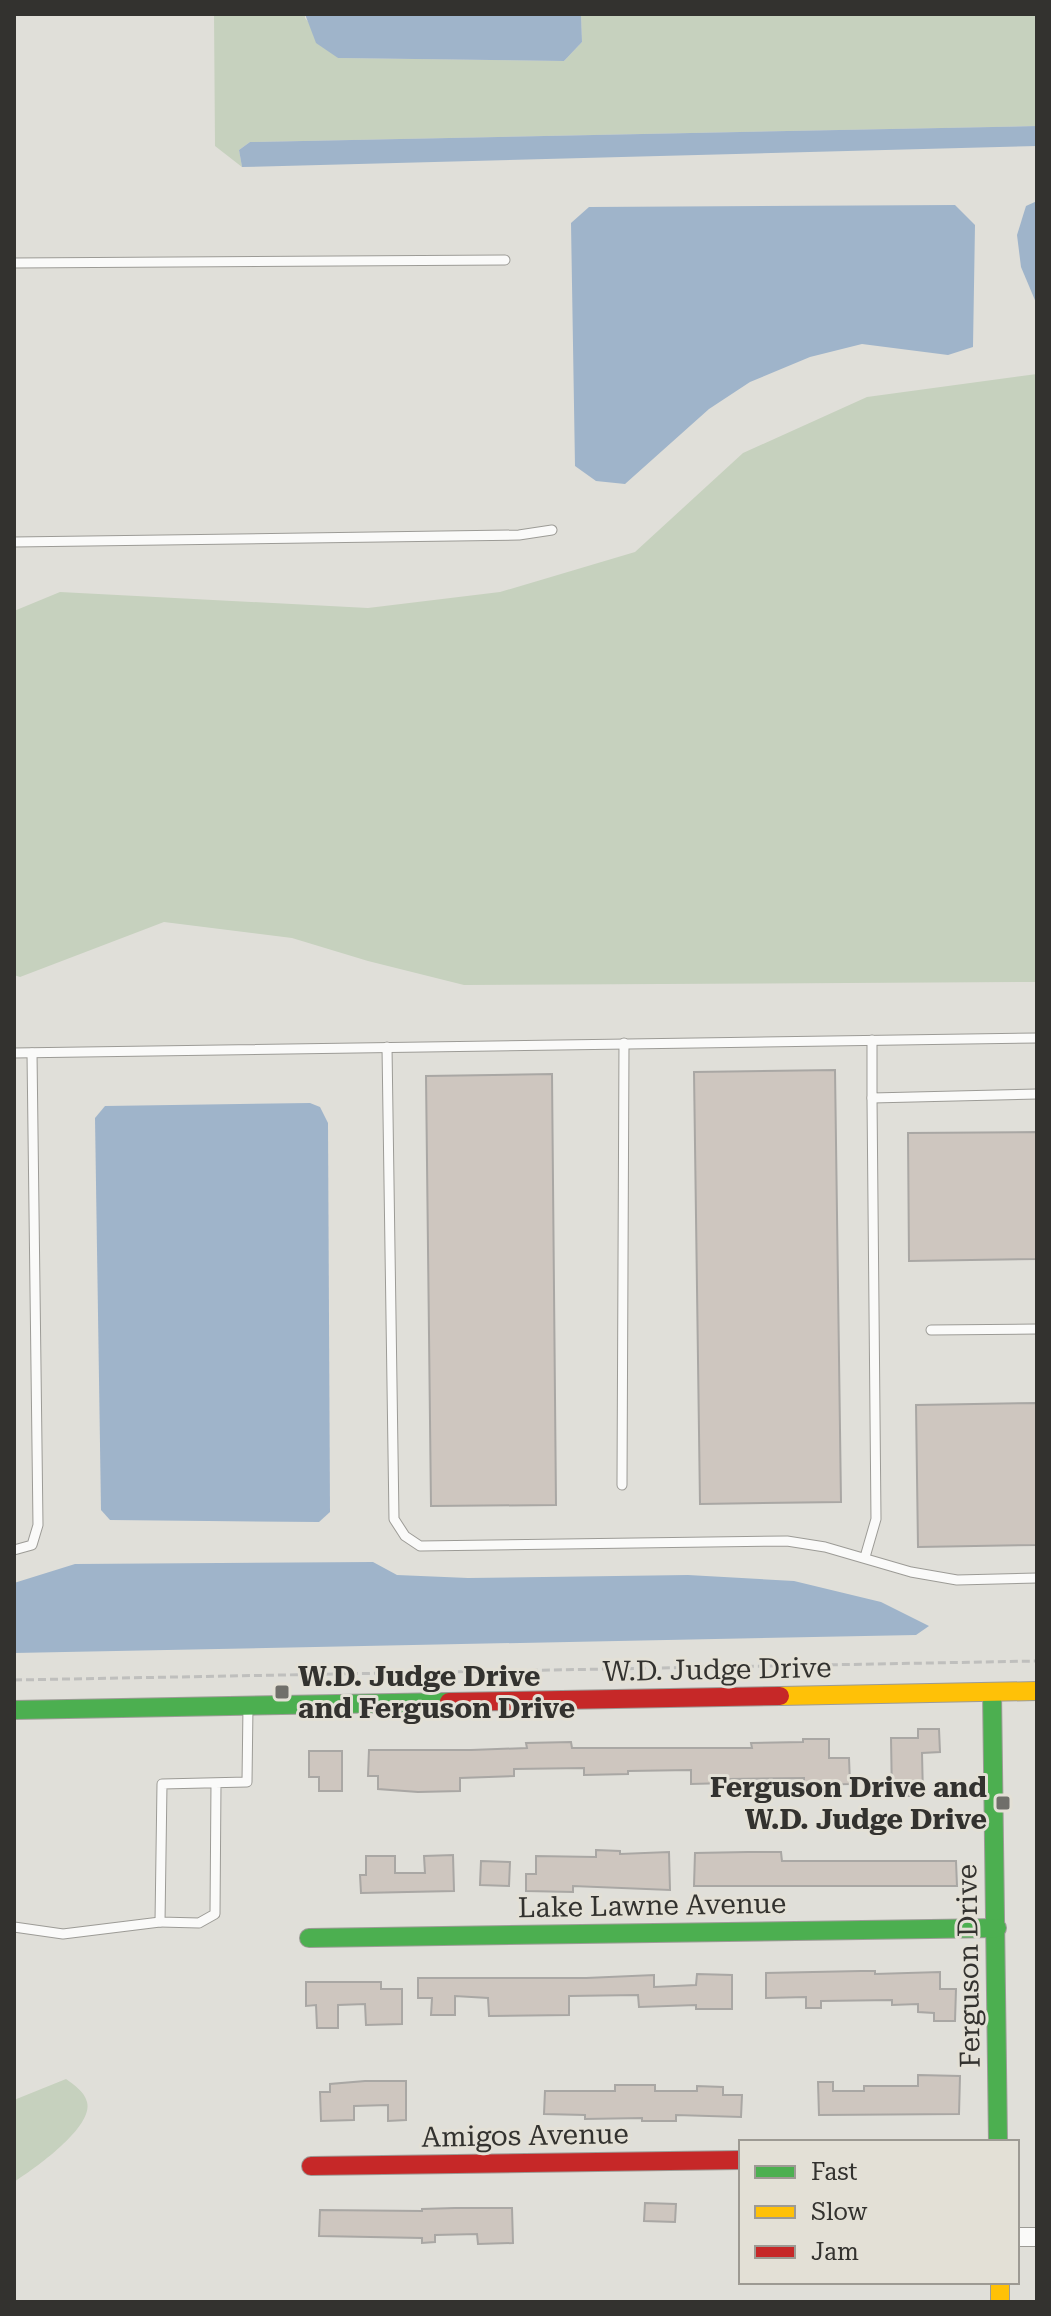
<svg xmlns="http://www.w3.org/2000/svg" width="1051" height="2316" font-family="'Roboto Serif',serif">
	<rect width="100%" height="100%" fill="#e0dfd9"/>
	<g fill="#c6d1be">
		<path d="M214 14H305V18L338 58 564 61 582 42 581 14H1037V126L250 142 239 150 242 167 215 146Z"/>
		<path d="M1037 374V982L464 985 368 961 292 938 164 922 20 977 14 975V611L60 592 368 608 500 592 635 552 743 453 867 397Z"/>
		<path d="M66 2079C74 2085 84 2091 87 2102 94 2127 34 2169 14 2182V2100Z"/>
	</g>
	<g fill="#9fb4ca">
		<path d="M305 14H581L582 42 564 61 338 58 316 43Z"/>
		<path d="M1037 126V146L242 167 239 150 250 142Z"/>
		<path d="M1037 201V305L1021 267 1017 235 1026 206Z"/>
		<path d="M955 205 975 225 973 347 948 355 862 344 810 357 750 382 709 409 625 484 596 481 575 466 571 223 589 207Z"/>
		<path d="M310 1103 320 1107 328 1123 330 1512 319 1522 110 1520 101 1510 95 1118 105 1106Z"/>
		<path d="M373 1562 397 1575 468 1578 688 1575 794 1581 881 1602 929 1626 916 1635 14 1653V1583L75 1564Z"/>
	</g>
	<g fill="#cec6bf" stroke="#a9a7a4" stroke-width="2">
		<path d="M835 1070 841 1502 700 1504 694 1072Z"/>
		<path d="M552 1074 556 1505 431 1506 426 1076Z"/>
		<path d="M1037 1132V1259L909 1261 908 1133Z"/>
		<path d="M1037 1403V1545L918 1547 916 1405Z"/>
		<path d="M918 1729H939L940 1752 922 1753 923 1796H892L891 1738H918Z"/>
		<path d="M803 1739H829V1758H849L850 1784 804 1785V1778L728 1779V1783L691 1784V1770L628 1771V1774L584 1775V1768L514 1769V1776L460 1778V1791L418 1792 378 1789V1776H368L369 1750H471L527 1748 526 1743 571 1742 572 1748H752L751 1743 803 1742Z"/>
		<path d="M309 1751H342V1791H319V1777H309Z"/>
		<path d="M596 1850 620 1851V1854L669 1852 670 1890 573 1886V1892L526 1891V1874H536V1856L596 1857Z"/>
		<path d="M748 1852H781L782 1861H956L957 1886H694L695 1853Z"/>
		<path d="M453 1855 454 1891 361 1893 360 1875H366V1856H395V1873H425L424 1856Z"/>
		<path d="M481 1861 510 1862 509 1886 480 1885Z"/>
		<path d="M861 1971H875V1974L940 1972V1989H956L955 2021H934V2013L918 2012V2004L892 2005V2000L821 2001V2008H806V1997L766 1998V1973Z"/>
		<path d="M697 1974 732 1975V2009H696V2005L639 2007 638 1995 569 1996V2015L489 2016 488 1998 455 1996V2015H431L432 1998H418V1978H586L654 1975V1987L696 1985Z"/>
		<path d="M306 1982H381V1989H402V2024L366 2025 365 2004 338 2005V2028H317L316 2005 306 2006Z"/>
		<path d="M918 2075 960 2076 959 2114 819 2115 818 2082H833V2091H864V2086H918Z"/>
		<path d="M365 2081H406V2120L388 2121V2105L354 2106V2120L321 2121 320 2092H330V2084Z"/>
		<path d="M615 2085H655V2091H697V2086L723 2087V2095H742L741 2117 676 2115V2121H642V2118L585 2119V2115L544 2114 545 2091H615Z"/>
		<path d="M645 2203 676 2204 675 2222 644 2221Z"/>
		<path d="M455 2208H512L513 2243 478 2244 477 2234 435 2235V2242L422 2243V2238L319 2236 320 2210 422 2211V2209Z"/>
	</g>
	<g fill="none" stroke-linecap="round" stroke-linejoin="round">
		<defs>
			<g id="lane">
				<path d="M14 263 505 260"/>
				<path d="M14 542 519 535 552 530"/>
				<path d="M872 1040V1098L1037 1094"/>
				<path d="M387 1047 394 1519 405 1536 420 1546 787 1541 825 1547 911 1572 957 1580 1037 1578"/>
				<path d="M14 1053 1037 1038"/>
				<path d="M931 1330 1037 1329"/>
				<path d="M622 1485 624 1043"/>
				<path d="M14 1550 32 1545 38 1525 32 1053"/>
				<path d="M865 1557 876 1519 872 1098"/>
				<path d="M216 1783 215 1914 199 1923 160 1922 162 1784 247 1782 248 1706"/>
				<path d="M14 1927 63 1934 160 1922"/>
			</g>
			<path id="street" d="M1017 2237H1037"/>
			<g id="fast">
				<path d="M992 1692 998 2142"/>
				<path d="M14 1710 449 1702"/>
				<path d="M309 1938 997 1928"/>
			</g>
			<g id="slow">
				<path d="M780 1696 1037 1691"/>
				<path d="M1000 2282V2302"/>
			</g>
			<g id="jam">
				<path d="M449 1702 780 1696"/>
				<path d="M311 2166 741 2160"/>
			</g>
		</defs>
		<use href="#lane" stroke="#9c9b96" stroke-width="11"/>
		<use href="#street" stroke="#9c9b96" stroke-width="20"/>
		<use href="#fast" stroke="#9c9b96" stroke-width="20"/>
		<use href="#slow" stroke="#9c9b96" stroke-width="20"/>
		<use href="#jam" stroke="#9c9b96" stroke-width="20"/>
		<path stroke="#bfbfbd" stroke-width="3" stroke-dasharray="8 4" stroke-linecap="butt" d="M14 1680 1037 1661"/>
		<use href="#lane" stroke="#fafaf9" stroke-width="9"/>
		<use href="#street" stroke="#fafaf9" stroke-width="18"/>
		<use href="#fast" stroke="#4caf50" stroke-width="18"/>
		<use href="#slow" stroke="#ffc107" stroke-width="18"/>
		<use href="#jam" stroke="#c62828" stroke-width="18"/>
	</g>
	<g fill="#706f6a" stroke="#e3e0d6" stroke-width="3">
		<rect x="274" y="1684" width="16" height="16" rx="4"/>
		<rect x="995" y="1795" width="16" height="16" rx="4"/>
	</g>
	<g text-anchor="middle" stroke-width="6" stroke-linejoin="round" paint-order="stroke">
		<g font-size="28" fill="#33322f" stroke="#e3e0d6">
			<text transform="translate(717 1669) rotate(-1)" y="10">W.D. Judge Drive</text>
			<text transform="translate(652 1905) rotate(-1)" y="10">Lake Lawne Avenue</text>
			<text transform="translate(968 1966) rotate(-91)" y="10">Ferguson Drive</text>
			<text transform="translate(525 2135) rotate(-1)" y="10">Amigos Avenue</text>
		</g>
		<g font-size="28" font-weight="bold" fill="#33322f" stroke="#e3e0d6" text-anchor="start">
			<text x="298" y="1686">W.D. Judge Drive<tspan x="298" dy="32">and Ferguson Drive</tspan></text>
			<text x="987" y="1797" text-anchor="end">Ferguson Drive and<tspan x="987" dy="32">W.D. Judge Drive</tspan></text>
		</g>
	</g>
	<rect width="1051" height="2316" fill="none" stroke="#33322f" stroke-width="32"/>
	<rect x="739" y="2140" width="280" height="144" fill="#e3e0d6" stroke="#9d9a93" stroke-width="2"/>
	<rect x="755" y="2166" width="40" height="12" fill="#4caf50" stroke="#9d9a93" stroke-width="2"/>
	<text x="811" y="2180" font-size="24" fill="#33322f">Fast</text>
	<rect x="755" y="2206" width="40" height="12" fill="#ffc107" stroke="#9d9a93" stroke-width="2"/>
	<text x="811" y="2220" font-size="24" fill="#33322f">Slow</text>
	<rect x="755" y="2246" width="40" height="12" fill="#c62828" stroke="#9d9a93" stroke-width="2"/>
	<text x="811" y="2260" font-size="24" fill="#33322f">Jam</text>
</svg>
